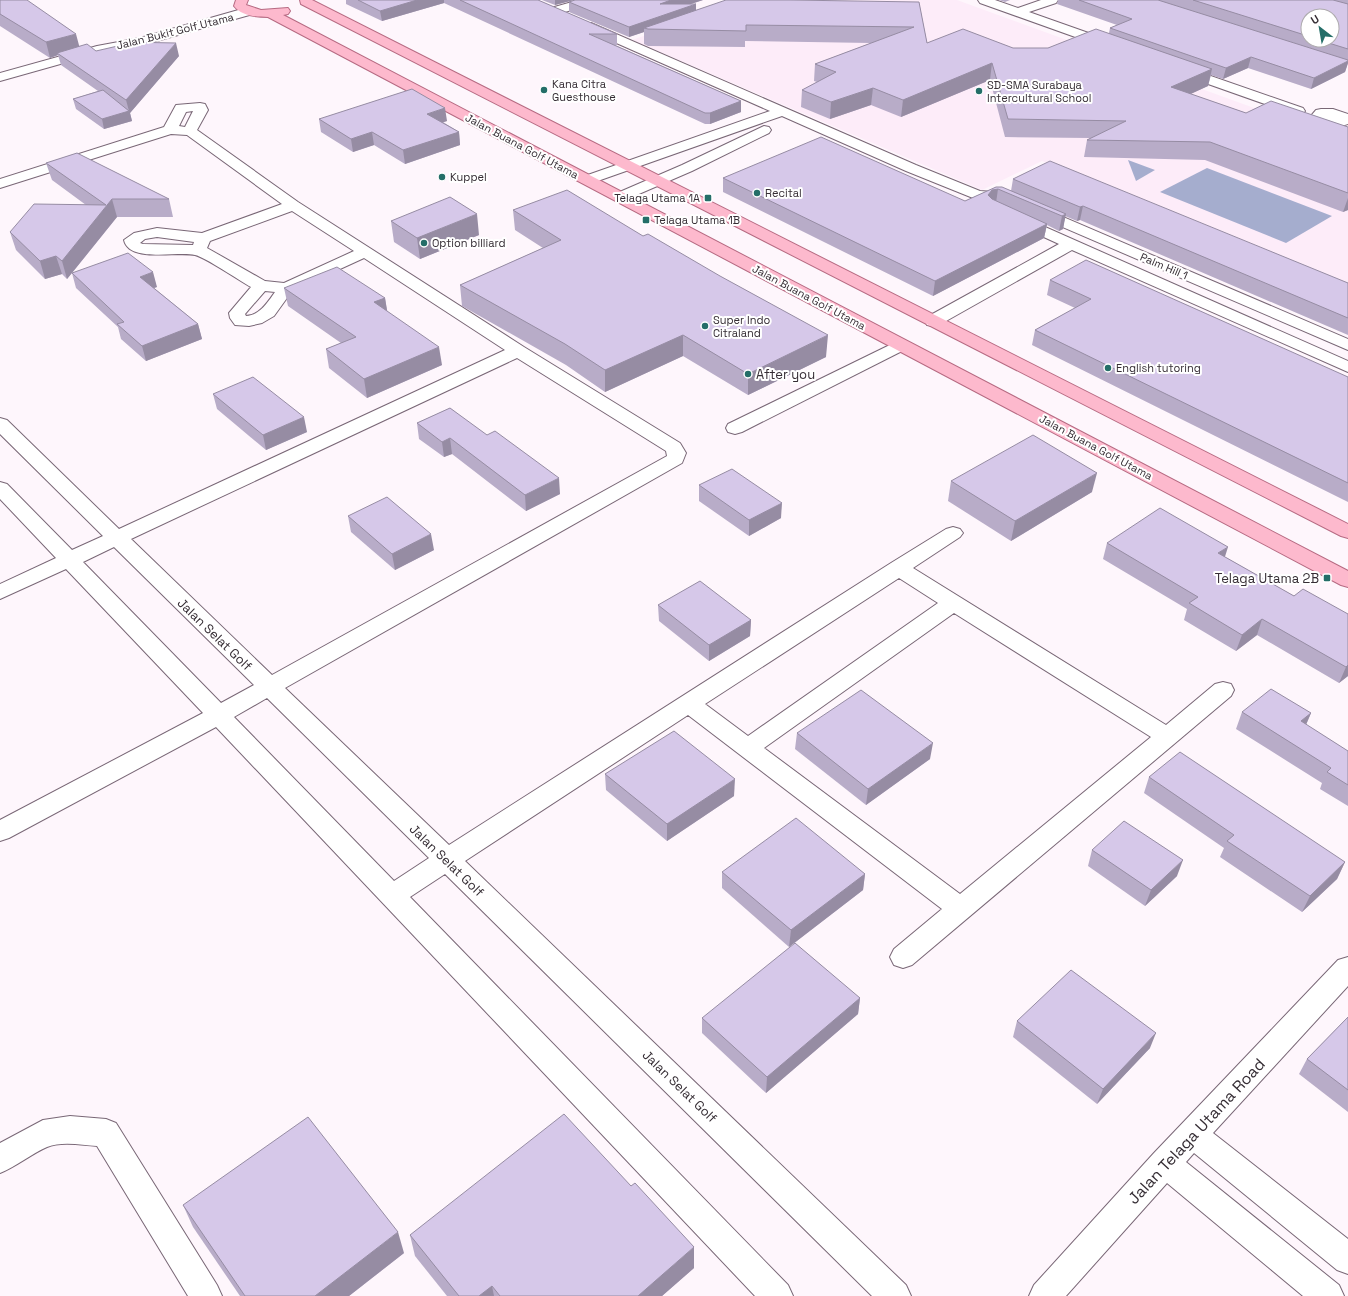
<svg xmlns="http://www.w3.org/2000/svg" width="1348" height="1296" font-family="'Space Grotesk',sans-serif">
	<rect width="100%" height="100%" fill="#fef6fc"/>
	<path fill="#fdecf9" d="M747 0H957L1348 142V284L1042 161 982 190 632 40Z"/>
	<g fill="#a5adce">
		<path d="M1128 160 1155 170 1136 181Z"/>
		<path d="M1207 168 1332 216 1286 243 1160 192Z"/>
	</g>
	<g fill="none" stroke-linecap="round" stroke-linejoin="round">
		<defs>
			<g id="minor">
				<path d="M579 0H597L595 3 555 15 549 11 551 8Z"/>
				<path d="M978 0H995L1018 8 1041 0H1058L1056 3 1029 12 1114 42 1116 45 1114 48H1106L980 3Z"/>
				<path d="M249 7 255 11 253 14 146 44 103 52 0 81V73L97 46 140 38Z"/>
				<path d="M591 23 916 165 980 191 1007 193 1348 339V350L1000 200 973 198 906 171 782 116 592 183H582L580 180 582 177 770 111 587 30 585 27Z"/>
				<path d="M1182 66 1303 108 1305 111 1303 114H1293L1177 73 1176 70Z"/>
				<path d="M200 103 205 104 208 110 197 130 298 202 524 347 680 443 686 453 682 463 285 688 449 845 891 563 946 529 953 527 960 529 963 533 960 537 913 568 1166 725 1215 684 1223 682 1231 684 1234 690 1231 696 912 965 903 968 894 965 890 957 894 949 942 909 688 715 465 861 906 1285 911 1296H872L445 874 410 897 788 1285 793 1296H755L216 727 9 838 0 841V820L203 713 66 569 0 599V584L56 558 0 499V482L7 484 72 550 103 536 0 434V418L7 420 119 529 505 350 364 258 292 291 274 316 262 323 249 326 235 325 230 318 229 313 251 287C240 281 205 257 195 255 177 251 129 263 124 240L134 233 157 228 202 233 282 204 187 135 171 134 0 188V179L164 127 176 105ZM193 111 185 127 179 126 186 112ZM292 211 354 251 284 283 265 281 207 248 210 241ZM157 237 194 242 193 245 143 244 140 243 145 239ZM265 291 275 292C268 302 259 316 246 316L245 314ZM517 358 666 451 667 456 272 675 131 539ZM114 547 254 685 221 703 83 562ZM899 578 938 603 748 736 705 704ZM954 613 1151 737 960 894 764 748ZM267 698 429 858 394 881 234 717Z"/>
				<path d="M1321 109H1333L1348 114V124C1335 129 1319 129 1310 117L1316 110Z"/>
				<path d="M764 126 769 127 771 130 769 133 692 171 625 200H615L613 197 615 194 682 165Z"/>
				<path d="M1018 215 1348 361V372L1072 250 939 325 933 326 927 325 925 321 927 317 1059 244 1013 223 1010 220 1013 217Z"/>
				<path d="M900 340 906 341 909 345 906 349 742 432 735 434 728 432 726 428 728 424Z"/>
				<path d="M1348 957V986L1213 1133 1348 1239V1274L1337 1270 1194 1153 1186 1162 1339 1285 1344 1296H1303L1167 1183 1066 1296H1029L1034 1285 1154 1153 1338 960Z"/>
				<path d="M70 1116 106 1119 116 1123 217 1285 222 1296H188L97 1146C82 1145 62 1141 47 1147 31 1154 17 1166 0 1173V1143L43 1120Z"/>
			</g>
			<g id="major">
				<path d="M236 0H248L246 5 261 10 288 8 290 11 288 14 283 15 1348 571V587L1341 585 268 17C257 17 241 16 234 6Z"/>
				<path d="M300 0H312L1348 524V538L1341 536 301 4Z"/>
			</g>
		</defs>
		<use href="#minor" stroke="#796776" stroke-width="2"/>
		<use href="#major" stroke="#b66a82" stroke-width="2"/>
		<use href="#minor" fill="#fff" fill-rule="evenodd"/>
		<use href="#major" fill="#fdb9cd" fill-rule="evenodd"/>
	</g>
	<g fill="#b8acc8" fill-rule="evenodd">
		<path d="M0 0 79 46 96 51 179 56 130 113 132 121 104 129 76 109 73 99 98 91 61 65 58 55 50 58 0 26Z"/>
		<path d="M346 0H538L617 34V45H615L741 101V112L710 124H705L444 3 382 21 346 4Z"/>
		<path d="M542 0H574L555 5Z"/>
		<path d="M575 0H703L691 4 696 10 919 2 927 43 1013 48H1048L1109 33 1110 28 1117 25 1057 4 1058 0H1348V63L1345 72 1311 89 1248 68 1223 79 1211 75 1208 86 1190 94 1246 113 1348 127V210L1343 212 1205 160 1084 157 1087 140 1090 138 1005 137 990 80 901 117 871 105 830 119 801 107 802 90 817 82 814 81 815 64 871 43 745 41V47L648 46 644 44V32L629 37 569 12V2ZM1308 16 1332 40H1308Z"/>
		<path d="M999 0H1010L1005 2Z"/>
		<path d="M319 119 447 121 443 122 459 132 460 145 405 164 374 145 353 152 321 132Z"/>
		<path d="M46 163 169 199 173 217H117L72 273 157 287 154 288 198 324 202 339 146 361 121 339 118 327 76 288 72 273 67 279 62 274 45 279 16 250 10 232 86 205 52 180Z"/>
		<path d="M723 178 965 201 996 187 1011 191 1013 179 1348 283V335L1080 220 1077 221 1065 216 1063 229 1059 231 1047 225 1044 238 933 296 723 192Z"/>
		<path d="M513 210 826 357 748 395 683 356 605 392 566 365 462 306 460 285 543 248 515 230Z"/>
		<path d="M391 221 479 235 420 259 394 242Z"/>
		<path d="M1050 280 1348 377V502L1032 345 1035 330 1075 308 1047 295Z"/>
		<path d="M284 288 385 298 387 311 442 365 367 398 329 368 326 349 341 343 288 306Z"/>
		<path d="M213 394 307 432 266 450 217 409Z"/>
		<path d="M450 408 560 494 526 511 452 454 444 457 419 439 417 423Z"/>
		<path d="M951 481 1092 492 1011 541 948 501Z"/>
		<path d="M699 485 781 518 749 536 699 501Z"/>
		<path d="M348 516 434 550 395 570 351 532Z"/>
		<path d="M1107 543 1225 557 1294 596 1348 614V676L1339 683 1257 635 1236 651 1184 620 1187 609 1103 559Z"/>
		<path d="M658 605 751 620 750 636 709 661 659 621Z"/>
		<path d="M1242 712 1311 713 1306 725 1348 751V806L1320 789 1322 783 1236 729Z"/>
		<path d="M797 733 930 759 866 805 795 749Z"/>
		<path d="M605 774 734 796 667 841 606 790Z"/>
		<path d="M1149 777 1345 862 1337 879 1302 912 1220 857 1224 848 1144 793Z"/>
		<path d="M1092 850 1177 876 1145 906 1088 866Z"/>
		<path d="M722 872 865 874 863 890 789 947 722 888Z"/>
		<path d="M860 998 858 1014 766 1093 702 1033V1018Z"/>
		<path d="M1348 1017V1112L1299 1074 1307 1059Z"/>
		<path d="M1017 1021 1150 1048 1097 1104 1013 1037Z"/>
		<path d="M183 1205 404 1253 349 1296H240L193 1227Z"/>
		<path d="M410 1235 694 1268 662 1296H447L415 1256Z"/>
	</g>
	<g fill="#968ca3">
		<path d="M417 0H444V3L382 21 380 11Z"/>
		<path d="M555 0H574L555 5Z"/>
		<path d="M671 0H703L660 14V4Z"/>
		<path d="M696 4V15L644 28V32L629 37V27Z"/>
		<path d="M76 34 80 49 57 53 58 55 50 58 46 42Z"/>
		<path d="M176 43 179 56 130 113 132 121 104 129 102 119 129 111 126 100Z"/>
		<path d="M1251 57 1248 68 1223 79 1226 68Z"/>
		<path d="M1348 61V63L1345 72 1311 89 1314 78Z"/>
		<path d="M992 63 990 80 901 117 903 100Z"/>
		<path d="M1212 69 1208 86 1167 105 1171 87Z"/>
		<path d="M873 88 871 105 830 119 831 102Z"/>
		<path d="M741 101V112L710 124V113Z"/>
		<path d="M445 108 447 121 429 127 427 114Z"/>
		<path d="M372 132 374 145 353 152 351 139Z"/>
		<path d="M459 132 460 145 405 164 403 150Z"/>
		<path d="M998 189 996 203 986 209 988 195 992 190Z"/>
		<path d="M1348 198V210L1343 212Z"/>
		<path d="M112 199 117 217 67 279 62 261Z"/>
		<path d="M1083 206 1080 220 1077 221 1080 207Z"/>
		<path d="M477 214 479 235 420 259 417 238Z"/>
		<path d="M1066 214 1063 229 1059 231 1062 216Z"/>
		<path d="M1047 224 1044 238 933 296 935 281Z"/>
		<path d="M56 256 62 274 45 279 40 261Z"/>
		<path d="M153 272 157 287 144 291 140 277Z"/>
		<path d="M385 298 388 316 374 302Z"/>
		<path d="M198 324 202 339 146 361 142 346Z"/>
		<path d="M683 335V356L605 392V370Z"/>
		<path d="M828 335 826 357 748 395V374Z"/>
		<path d="M439 347 442 365 367 398 364 379Z"/>
		<path d="M304 417 307 432 266 450 263 435Z"/>
		<path d="M450 438 452 454 444 457 442 442Z"/>
		<path d="M1097 473 1092 492 1011 541 1015 521Z"/>
		<path d="M559 478 560 494 526 511 525 495Z"/>
		<path d="M782 503 781 518 749 536V520Z"/>
		<path d="M431 534 434 550 395 570 392 554Z"/>
		<path d="M1228 547 1223 563 1218 553Z"/>
		<path d="M1262 619 1257 635 1236 651 1242 635Z"/>
		<path d="M751 620 750 636 709 661V645Z"/>
		<path d="M1348 665V676L1339 683 1346 667Z"/>
		<path d="M1311 713 1304 729 1301 721Z"/>
		<path d="M933 743 930 759 866 805 868 789Z"/>
		<path d="M735 779 734 796 667 841V824Z"/>
		<path d="M1183 860 1177 876 1145 906 1151 890Z"/>
		<path d="M1345 862 1337 879 1302 912 1310 896Z"/>
		<path d="M865 874 863 890 789 947 791 930Z"/>
		<path d="M860 998 858 1014 766 1093 767 1077Z"/>
		<path d="M1156 1033 1150 1048 1097 1104 1103 1089Z"/>
		<path d="M398 1232 404 1253 349 1296H315Z"/>
		<path d="M694 1247V1268L662 1296H638Z"/>
		<path d="M492 1286 494 1296H479Z"/>
	</g>
	<g fill="#d6c8e9" stroke="#968ca3">
		<path d="M0 0H27L76 34 46 42 0 14Z"/>
		<path d="M358 0H417L380 11Z"/>
		<path d="M460 0H538L617 34H589L741 101 710 113H705Z"/>
		<path d="M575 0H671L660 4H696L629 27 569 2Z"/>
		<path d="M726 0H791L919 2 927 43 963 29 1013 48H1048L1096 29 1212 69 1171 87 1246 113 1271 101 1348 127V193L1210 142 1087 140 1126 121 1008 119 992 63 903 100 873 88 831 102 802 90 836 72 815 64 914 27 746 25V31L648 29 644 28Z"/>
		<path d="M1079 0H1158L1348 60V61L1314 78 1251 57 1226 68 1110 28 1132 19Z"/>
		<path d="M1193 0H1333L1348 4V49L1319 40H1332V16H1308V36Z"/>
		<path d="M124 42 176 43 126 100 57 53 87 44 96 51 122 45Z"/>
		<path d="M412 89 445 108 427 114 459 132 403 150 372 132 351 139 319 119Z"/>
		<path d="M103 90 129 111 102 119 73 99Z"/>
		<path d="M821 137 965 201 996 187H1002L1066 214 1062 216 998 189 992 190 988 195 992 199 1047 224 935 281 723 178Z"/>
		<path d="M77 153 169 199H112L62 261 56 256 40 261 10 232 34 204 106 205 46 163Z"/>
		<path d="M1050 161 1348 283V318L1083 206 1080 207 1013 179Z"/>
		<path d="M567 190 643 236 648 234 720 276 828 335 748 374 683 335 605 370 565 344 460 285 561 240 513 210Z"/>
		<path d="M450 197 477 214 417 238 391 221Z"/>
		<path d="M128 253 153 272 140 277 198 324 142 346 117 324 124 322 72 273Z"/>
		<path d="M1086 260 1348 377V483L1035 330 1091 299 1050 280Z"/>
		<path d="M337 267 385 298 374 302 439 347 364 379 326 349 356 337 284 288Z"/>
		<path d="M253 377 304 417 263 435 213 394Z"/>
		<path d="M450 408 487 435 495 431 559 478 525 495 450 438 442 442 417 423Z"/>
		<path d="M1033 435 1097 473 1015 521 951 481Z"/>
		<path d="M732 469 782 503 749 520 699 485Z"/>
		<path d="M387 497 431 534 392 554 348 516Z"/>
		<path d="M1160 508 1228 547 1218 553 1294 596 1303 589 1348 614V665L1346 667 1262 619 1242 635 1189 603 1198 597 1107 543Z"/>
		<path d="M700 581 751 620 709 645 658 605Z"/>
		<path d="M1271 689 1311 713 1301 721 1348 751V785L1327 772 1331 768 1242 712Z"/>
		<path d="M861 690 933 743 868 789 797 733Z"/>
		<path d="M674 731 735 779 667 824 605 774Z"/>
		<path d="M1180 752 1345 862 1310 896 1227 841 1234 835 1149 777Z"/>
		<path d="M796 818 865 874 791 930 722 872Z"/>
		<path d="M1124 821 1183 860 1151 890 1092 850Z"/>
		<path d="M795 943 860 998 767 1077 702 1018Z"/>
		<path d="M1071 970 1156 1033 1103 1089 1017 1021Z"/>
		<path d="M1348 1017V1090L1307 1059Z"/>
		<path d="M564 1114 631 1186 635 1183 694 1247 638 1296H500L492 1286 479 1296H459L410 1235Z"/>
		<path d="M308 1117 398 1232 315 1296H245L183 1205Z"/>
	</g>
	<g fill="#246e68" stroke="#fff" stroke-width="1.5">
		<circle cx="544" cy="90" r="4"/>
		<circle cx="979" cy="91" r="4"/>
		<circle cx="442" cy="177" r="4"/>
		<circle cx="757" cy="193" r="4"/>
		<rect x="704" y="194" width="8" height="8" rx="2"/>
		<rect x="642" y="216" width="8" height="8" rx="2"/>
		<circle cx="424" cy="243" r="4"/>
		<circle cx="705" cy="326" r="4"/>
		<circle cx="1108" cy="368" r="4"/>
		<circle cx="748" cy="374" r="4"/>
		<rect x="1323" y="574" width="8" height="8" rx="2"/>
	</g>
	<g text-anchor="middle" stroke-width="4" stroke-linejoin="round" paint-order="stroke">
		<g font-size="11" fill="#352d34" stroke="#fff">
			<text transform="translate(175 31) rotate(-14)" y="4">Jalan Bukit Golf Utama</text>
			<text transform="translate(522 146) rotate(28)" y="4">Jalan Buana Golf Utama</text>
			<text transform="translate(1164 266) rotate(23)" y="4">Palm Hill 1</text>
			<text transform="translate(809 297) rotate(28)" y="4">Jalan Buana Golf Utama</text>
			<text transform="translate(1096 447) rotate(28)" y="4">Jalan Buana Golf Utama</text>
		</g>
		<g font-size="11" fill="#352d34" stroke="#fff" text-anchor="start">
			<text x="552" y="88">Kana Citra<tspan x="552" dy="13">Guesthouse</tspan></text>
			<text x="987" y="89">SD-SMA Surabaya<tspan x="987" dy="13">Intercultural School</tspan></text>
			<text x="450" y="181">Kuppel</text>
			<text x="765" y="197">Recital</text>
			<text x="700" y="202" text-anchor="end">Telaga Utama 1A</text>
			<text x="654" y="224">Telaga Utama 1B</text>
			<text x="432" y="247">Option billiard</text>
			<text x="713" y="324">Super Indo<tspan x="713" dy="13">Citraland</tspan></text>
			<text x="1116" y="372">English tutoring</text>
		</g>
		<g font-size="13" fill="#352d34" stroke="#fff" text-anchor="start">
			<text x="756" y="379">After you</text>
			<text x="1319" y="583" text-anchor="end">Telaga Utama 2B</text>
		</g>
		<g font-size="13" fill="#352d34" stroke="#fff">
			<text transform="translate(215 634) rotate(44)" y="5">Jalan Selat Golf</text>
			<text transform="translate(447 860) rotate(44)" y="5">Jalan Selat Golf</text>
			<text transform="translate(680 1086) rotate(44)" y="5">Jalan Selat Golf</text>
		</g>
		<g font-size="16" fill="#352d34" stroke="#fff">
			<text transform="translate(1196 1131) rotate(-47)" y="6">Jalan Telaga Utama Road</text>
		</g>
	</g>
	<g transform="translate(1320 28) rotate(329)"><circle r="19" fill="#ffffff" stroke="#aeabae"/>
	<path d="M0-3L7 15L0 10L-7 15Z" fill="#246e68"/>
	<text y="-6" font-size="11" font-weight="bold" text-anchor="middle" fill="#352d34">U</text>
	</g>
</svg>
